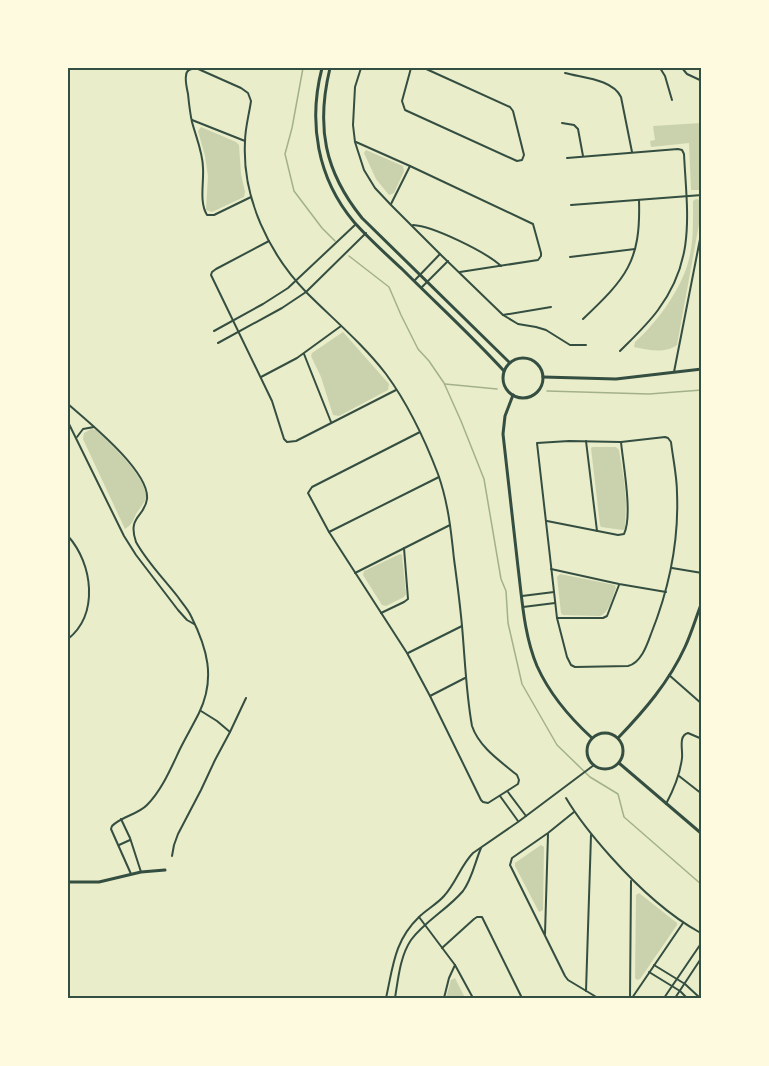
<svg xmlns="http://www.w3.org/2000/svg" width="769" height="1066" font-family="Quicksand,sans-serif">
	<rect width="100%" height="100%" fill="#e9edc9"/>
	<g fill="#cad2ad">
		<path d="M701 123V190H691L689 143 651 147 650 141 655 140 653 126Z"/>
		<path d="M201 127 236 142 239 145 241 174 245 192 244 197 212 212 206 210 208 176 205 156 198 131Z"/>
		<path d="M366 150 403 166 404 171 394 193 389 195 376 179 364 153Z"/>
		<path d="M696 199 701 200V213L677 345C665 354 648 350 634 347L635 342C655 325 679 292 687 266 694 246 693 222 693 201Z"/>
		<path d="M343 332 389 384 388 390 339 416 333 415 321 377 311 356 312 353Z"/>
		<path d="M91 429 96 430C109 442 149 480 146 498 144 504 139 509 136 514 132 523 133 523 125 529L83 439 84 433Z"/>
		<path d="M593 447H616L619 450 624 480 626 501 625 529 623 530 601 527 600 525 591 448Z"/>
		<path d="M400 554 402 555 406 594 404 597 386 606 382 605 363 575 364 571Z"/>
		<path d="M560 574 615 585 616 588C612 597 610 612 600 616L563 615 561 613 557 577Z"/>
		<path d="M541 845 544 847 543 910 539 912 515 866V863Z"/>
		<path d="M639 893 677 923V925L640 979 637 980 635 978 636 895Z"/>
		<path d="M455 978 465 998H446L451 980Z"/>
	</g>
	<g fill="none" stroke-linecap="round" stroke-linejoin="round">
		<g stroke="#a3b18a" stroke-width="1.5">
			<path d="M303 68 292 128 285 154 294 191 322 228 335 241"/>
			<path d="M349 256 389 287 401 315 418 349 429 361 444 383 461 421 484 479 501 579 506 591 508 623 522 684 557 745 590 777 618 794 624 817 702 885"/>
			<path d="M445 384 497 389"/>
			<path d="M547 391 649 394 702 390"/>
		</g>
		<g stroke="#344e41" stroke-width="2">
			<path d="M361 68 355 87 353 125 355 142 364 170 375 188 391 205 440 254 503 315 518 324 536 327 546 330 570 345H586"/>
			<path d="M411 68 402 101 405 110 517 161 522 160 524 155 513 111 510 107 424 68"/>
			<path d="M660 68 665 76 672 100"/>
			<path d="M682 68 687 74 702 81"/>
			<path d="M565 73C583 78 612 79 621 97L632 152"/>
			<path d="M192 120 245 141"/>
			<path d="M562 123 574 125 578 129 583 156"/>
			<path d="M356 142 410 166 533 224 541 253V256L538 260 460 272"/>
			<path d="M567 158 678 149 682 150 684 154C687 213 696 259 658 310 647 325 633 338 620 351"/>
			<path d="M251 197 214 215H207C199 202 204 183 203 168 203 153 196 137 192 122 190 113 189 104 188 94 187 89 185 81 186 76 186 70 190 69 196 68L241 88 248 93 251 101C249 115 245 128 245 142 242 198 269 254 307 293 333 319 363 344 386 374 408 404 425 440 438 474 448 502 451 530 454 559 457 581 460 604 462 626 465 659 466 693 472 726 479 747 500 761 517 775L519 780 518 784 488 803 483 802 481 800 430 696 407 653 329 532 308 493 312 487 420 432"/>
			<path d="M391 204 410 166"/>
			<path d="M571 205 702 195"/>
			<path d="M413 225C433 226 486 252 501 266"/>
			<path d="M269 241 216 269 212 272 211 275 272 401 284 439 287 442 296 441 396 390"/>
			<path d="M570 257 635 249"/>
			<path d="M415 280 440 254"/>
			<path d="M421 288 448 261"/>
			<path d="M503 315 551 307"/>
			<path d="M583 319C626 278 641 262 639 200"/>
			<path d="M214 331 263 304 288 288 356 224"/>
			<path d="M218 343 282 308 306 292 366 233"/>
			<path d="M304 354 331 422"/>
			<path d="M674 372 702 229"/>
			<path d="M261 377 297 358 341 326"/>
			<path d="M68 404C87 421 150 471 147 499 145 517 127 516 136 542 147 562 164 579 178 597 182 603 188 609 191 616 207 648 216 678 199 713 193 725 186 737 180 749 171 768 162 790 147 805 137 815 122 816 112 826L111 829 131 874"/>
			<path d="M68 422 124 536 136 555 178 610 187 620 194 624"/>
			<path d="M77 437 83 429 94 427"/>
			<path d="M665 437 668 438 671 442C673 459 677 476 677 493 679 541 669 589 651 634 647 645 641 663 628 666L575 667 571 665 567 657 557 618 537 443 569 441 621 442Z"/>
			<path d="M586 441 597 531"/>
			<path d="M547 521 618 535 624 534C633 516 623 463 621 442"/>
			<path d="M329 532 439 477"/>
			<path d="M68 536C93 564 99 614 68 639"/>
			<path d="M672 568 702 573"/>
			<path d="M551 569 619 584 666 592"/>
			<path d="M355 573 450 525"/>
			<path d="M522 596 554 592"/>
			<path d="M523 607 555 603"/>
			<path d="M381 613 404 602 408 599 404 548"/>
			<path d="M557 618H603L607 616 619 585"/>
			<path d="M408 653 462 626"/>
			<path d="M669 675 702 704"/>
			<path d="M430 696 465 678"/>
			<path d="M201 711 217 721 230 732"/>
			<path d="M679 776 702 794"/>
			<path d="M508 792 526 816"/>
			<path d="M500 796 518 821"/>
			<path d="M566 798C579 820 594 838 611 857 637 886 665 913 699 932"/>
			<path d="M666 804C674 789 680 775 682 758 683 749 678 736 688 733L702 739"/>
			<path d="M574 812 548 833 512 858 510 865 565 976 568 980 598 998"/>
			<path d="M121 819 130 838 141 872"/>
			<path d="M119 845 130 840"/>
			<path d="M172 856 174 845 178 834 201 790 215 760 230 732 246 698"/>
			<path d="M419 917 455 965 473 998"/>
			<path d="M545 934 548 834"/>
			<path d="M442 948 474 919 477 917H482L522 998"/>
			<path d="M654 965 685 984 700 998"/>
			<path d="M649 972 680 991 687 998"/>
			<path d="M586 991 591 835"/>
			<path d="M386 998C393 967 394 941 419 917 426 910 437 904 444 896 456 883 461 865 473 853L518 822 594 765"/>
			<path d="M395 998C398 980 400 956 411 940 425 921 448 909 463 891 472 879 475 862 481 848"/>
			<path d="M444 998 449 978 455 965"/>
			<path d="M630 998 631 881"/>
			<path d="M632 998 683 923"/>
			<path d="M664 998 702 942"/>
			<path d="M675 998 702 957"/>
		</g>
		<g stroke="#344e41" stroke-width="3">
			<path d="M513 395 505 416 503 434C508 478 513 523 518 567 522 599 524 635 537 666 550 695 569 717 592 738"/>
			<circle cx="605" cy="751" r="18"/>
			<path d="M618 738C644 711 669 682 685 647 692 632 696 617 702 602"/>
			<path d="M619 763 702 834"/>
		</g>
		<g stroke="#344e41" stroke-width="3">
			<path d="M322 68C308 122 317 178 354 222 369 239 387 255 403 270 437 304 472 336 504 371"/>
			<path d="M330 68C316 126 324 171 362 218L509 362"/>
			<circle cx="523" cy="378" r="20"/>
			<path d="M543 377 616 379 702 369"/>
			<path d="M68 882H99L141 872 165 870"/>
		</g>
	</g>
	<rect width="769" height="1066" fill="none" stroke="#fefae0" stroke-width="138"/>
	<rect x="69" y="69" width="631" height="928" fill="none" stroke="#344e41" stroke-width="2"/>
</svg>
